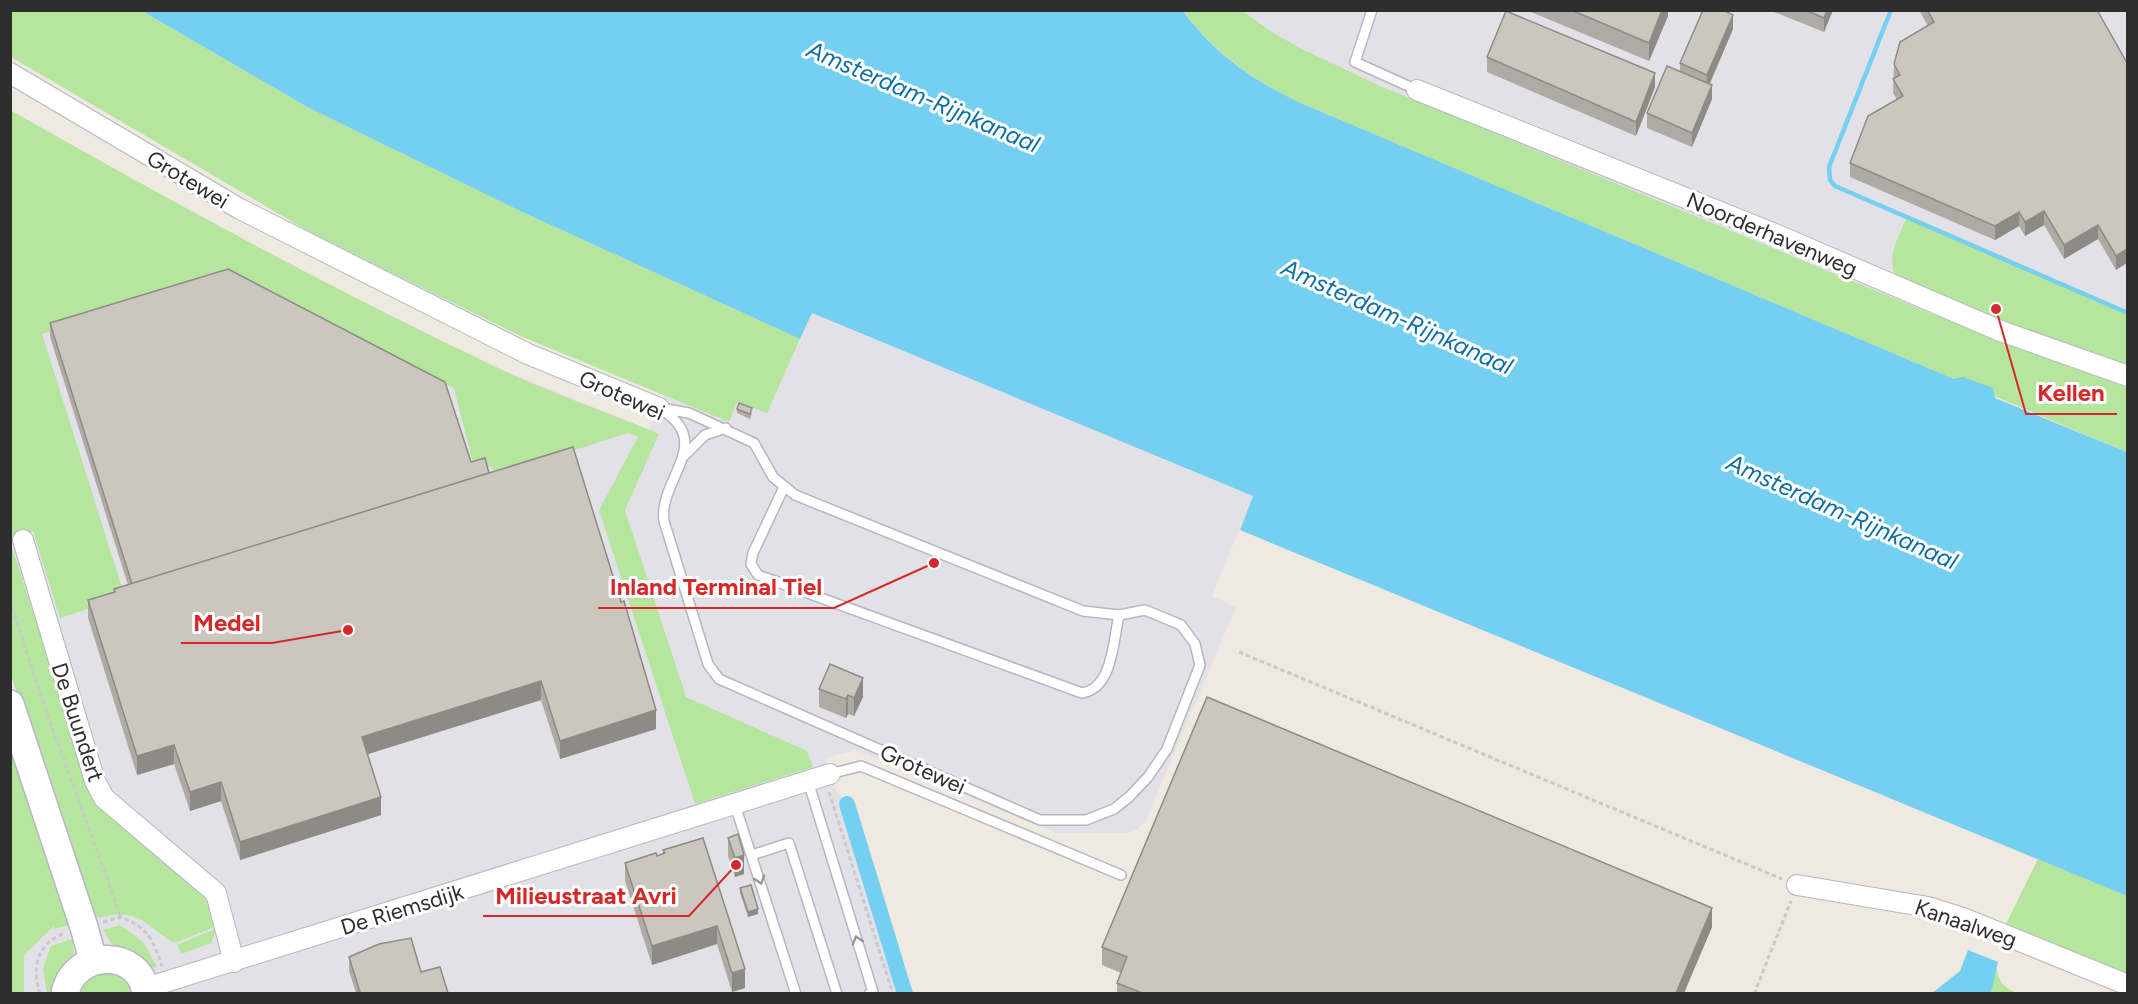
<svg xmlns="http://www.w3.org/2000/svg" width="2138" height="1004" font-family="Figtree,sans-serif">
	<rect width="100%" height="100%" fill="#efe9e1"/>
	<g fill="#e3e1e8">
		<path d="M1138 11H2127V407L1404 129 1390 169Z"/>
		<path d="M10 305 455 347 503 370 649 430 665 394 729 421 737 401 767 412 811 313 1253 496 1212 596 1236 607 1146 820 1138 829 1127 833H1056L855 750 825 758 836 791 847 804 905 993H11L75 771 11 563Z"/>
	</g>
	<g fill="#b6e59e">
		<path d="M11 11H142L309 108 518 210 800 339 767 413 737 402 729 422 518 335 315 235 11 57Z"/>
		<path d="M1183 11H1243L1270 31 1300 48 1380 86 2005 344 2127 387V452L1298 102C1249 77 1217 54 1183 11Z"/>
		<path d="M10 110C171 201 333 290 500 369 551 393 607 412 659 434L625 510 686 697 807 751 813 767 695 804 599 510 638 437 628 433 494 476 491 466 475 471 454 388 226 275 42 334 125 597 60 618 33 531 11 538Z"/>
		<path d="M1908 215 2127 311V368L2040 336 1896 276C1885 256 1900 235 1908 215Z"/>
		<path d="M10 541 92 795 100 808 204 895 217 926 177 942H172C140 920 137 908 97 918L73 860 11 675Z"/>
		<path d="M10 739 72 924 54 929V926L24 955V992L10 993Z"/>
		<path d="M2038 859 2127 896V977L2005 926Z"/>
		<path d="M120 925 143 942 157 967 144 969 114 948 103 930Z"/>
		<path d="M217 928 211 943 181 954 177 945Z"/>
		<path d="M72 939 75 961 59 993H47L43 968 51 946Z"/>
		<path d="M1996 967C1999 982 2003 987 2017 993H1991Z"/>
		<path d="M113 972 129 980 135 994H81C85 977 98 974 113 972Z"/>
	</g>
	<g fill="#75cff0">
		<path d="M142 11H1183C1215 54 1250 78 1298 102L1902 357 1954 379 1963 377 1993 388 1995 398 2127 452V896L1240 530 1253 496 812 313 800 339 518 210 309 108Z"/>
		<path d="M1968 950 1998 962 1991 993H1932L1960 971Z"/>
	</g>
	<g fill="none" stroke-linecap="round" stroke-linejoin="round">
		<path stroke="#75cff0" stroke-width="4.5" d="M1891 10 1829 167 1830 180 1835 186 2128 313"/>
		<path stroke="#75cff0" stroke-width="16" d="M847 804 905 994"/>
		<defs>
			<g id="lane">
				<path d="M1372 10 1355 62 1417 90"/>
				<path d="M659 408 689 413 754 443 773 477 795 495 1083 611 1119 615 1145 610 1181 625 1195 644 1200 665 1167 749 1148 777 1129 797 1114 809 1086 820H1040L719 679 708 664 664 521C658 479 717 442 659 408Z"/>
				<path d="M685 455 705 435 726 428"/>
				<path d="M784 487 753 553 751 564 758 575 1082 693C1113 688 1113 641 1119 615"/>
				<path d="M830 774 861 766 1121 875"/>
				<path d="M808 781 873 992 869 994"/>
				<path d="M735 805 796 994"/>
				<path d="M752 855 789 843 837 994"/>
			</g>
			<g id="street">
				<path d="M10 73 240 209 528 354 659 408"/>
				<path d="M1417 90 1775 234 1998 330 2128 376"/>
				<path d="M23 540 95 781 104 798 216 893 234 962"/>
				<path d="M1797 885 1928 907 1963 918 2128 985"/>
				<path d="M146 988 830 774"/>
			</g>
			<g id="secondary">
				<path d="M10 704 84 927 93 960"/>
				<path d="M65 994C73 949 141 947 146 994"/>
			</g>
		</defs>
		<use href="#lane" stroke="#b4b7c1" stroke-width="12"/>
		<use href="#street" stroke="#b4b7c1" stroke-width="22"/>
		<use href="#secondary" stroke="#b4b7c1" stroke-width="30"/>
		<g stroke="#c9c9c9" stroke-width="3" stroke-dasharray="4.5 3" stroke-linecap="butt">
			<path d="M10 600 42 699 121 917"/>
			<path d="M1239 652 1782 879"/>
			<path d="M829 792 893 994"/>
			<path d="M103 922 121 917C149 929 152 938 162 966"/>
			<path d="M40 994C32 967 36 944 65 933"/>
			<path d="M1754 994 1791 901"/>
		</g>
		<use href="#lane" stroke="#fff" stroke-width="9"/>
		<use href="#street" stroke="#fff" stroke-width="20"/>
		<use href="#secondary" stroke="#fff" stroke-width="27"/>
	</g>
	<g fill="#afaba4">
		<path d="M1526 10H1668V16L1649 61Z"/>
		<path d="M1769 10H1833L1824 32Z"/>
		<path d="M1919 10H2097L2127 63 2116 270 2098 239 2064 259 2044 225 2025 236 2019 226 1995 240 1850 177V163L1897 100 1893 93 1894 64 1928 26Z"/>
		<path d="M1733 29 1710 84 1712 99 1692 147 1647 128V113L1680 72V63Z"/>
		<path d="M1487 57 1655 87 1636 136 1487 72Z"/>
		<path d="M50 323 471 462 489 473 656 729 560 759 541 700 367 754 381 815 240 860 221 801 190 811 174 764 137 775 88 618V600L114 592V589L128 585 50 337Z"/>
		<path d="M737 409 752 413 750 419 737 413Z"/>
		<path d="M819 689 863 697 854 716 848 714 846 718 819 707Z"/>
		<path d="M703 838 745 988 732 992 717 944 652 965 625 881V863L663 854V850Z"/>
		<path d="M728 838 744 874 735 877 728 856Z"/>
		<path d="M740 888 758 914 748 917 740 893Z"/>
		<path d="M1712 927 1684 993H1117V983L1121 973 1102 965V947Z"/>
		<path d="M349 957 421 972 356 993 349 971Z"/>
	</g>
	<g fill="#8e8b86">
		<path d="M1662 10H1668V16L1649 61V43Z"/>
		<path d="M1827 10H1833L1824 32V18Z"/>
		<path d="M1733 15V29L1707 89V75Z"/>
		<path d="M1655 73V87L1636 136V122Z"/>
		<path d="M1712 85V99L1692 147V133Z"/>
		<path d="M2044 211V225L2025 236V222Z"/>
		<path d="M2019 212V226L1995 240V226Z"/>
		<path d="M2098 225V239L2064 259V245Z"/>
		<path d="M2127 249V263L2116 270V256Z"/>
		<path d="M863 678V697L854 716V698Z"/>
		<path d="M541 681V700L362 756V737Z"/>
		<path d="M848 695V714L846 718V699Z"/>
		<path d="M656 710V729L560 759V741Z"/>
		<path d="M174 745V764L137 775V756Z"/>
		<path d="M221 782V801L190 811V792Z"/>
		<path d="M381 797V815L240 860V842Z"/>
		<path d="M744 855V874L735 877V858Z"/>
		<path d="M1712 908V927L1684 993H1676Z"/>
		<path d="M758 909V914L748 917V912Z"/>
		<path d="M717 926V944L652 965V946Z"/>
		<path d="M745 969V988L732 992V973Z"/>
	</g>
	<g fill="#cbc7bf" stroke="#8e8b86" stroke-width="1.5">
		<path d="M1571 10H1662L1649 43Z"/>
		<path d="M1703 10H1723L1733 15 1707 75 1680 63Z"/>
		<path d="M1805 10H1827L1824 18Z"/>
		<path d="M1927 10H2097L2127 63V249L2116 256 2098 225 2064 245 2044 211 2025 222 2019 212 1995 226 1850 163 1868 116 1903 96 1893 79 1900 75 1894 64 1900 42 1934 22Z"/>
		<path d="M1506 11 1655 73 1636 122 1487 57Z"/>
		<path d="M1667 66 1712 85 1692 133 1647 113Z"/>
		<path d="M228 269 445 382 471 462 485 458 489 473 132 584 50 323Z"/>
		<path d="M739 403 752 408 750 414 737 409Z"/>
		<path d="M573 447 621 602 624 601 656 710 560 741 541 681 362 737 381 797 240 842 221 782 190 792 174 745 137 756 88 600 115 592 114 589Z"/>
		<path d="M830 664 863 678 854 698 848 695 846 699 819 689Z"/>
		<path d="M1207 697 1712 908 1676 993H1142L1117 983 1127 957 1102 947Z"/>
		<path d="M738 834 744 855 735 858 728 838Z"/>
		<path d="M703 838 745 969 732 973 717 926 652 946 625 863 656 853 657 856 665 853 663 850Z"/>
		<path d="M751 885 758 909 748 912 740 888Z"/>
		<path d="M411 938 421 972 440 967 448 993H354L360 992 349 957 379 944Z"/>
	</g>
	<defs><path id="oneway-chevron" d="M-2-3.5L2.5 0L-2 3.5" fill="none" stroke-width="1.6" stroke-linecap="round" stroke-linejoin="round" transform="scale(1.5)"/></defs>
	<g stroke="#969696">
		<use href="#oneway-chevron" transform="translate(760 880) rotate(72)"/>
		<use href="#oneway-chevron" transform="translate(857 940) rotate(-107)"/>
	</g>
	<g text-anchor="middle" stroke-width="6" stroke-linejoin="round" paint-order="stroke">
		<g font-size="22" fill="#2e2e2e" stroke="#fff">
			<text transform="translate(188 179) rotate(31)" y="8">Grotewei</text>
			<text transform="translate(1772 234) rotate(23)" y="8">Noorderhavenweg</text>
			<text transform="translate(622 395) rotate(24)" y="8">Grotewei</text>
			<text transform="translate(78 722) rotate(72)" y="8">De Buundert</text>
			<text transform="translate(923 769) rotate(24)" y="8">Grotewei</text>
			<text transform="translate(402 909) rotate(-17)" y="8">De Riemsdijk</text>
			<text transform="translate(1966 923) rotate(19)" y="8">Kanaalweg</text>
		</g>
		<g font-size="24" font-style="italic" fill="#0d6fa3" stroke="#fff">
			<text transform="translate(923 97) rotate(23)" y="8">Amsterdam-Rijnkanaal</text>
			<text transform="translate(1397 317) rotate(24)" y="8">Amsterdam-Rijnkanaal</text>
			<text transform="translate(1842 512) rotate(24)" y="8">Amsterdam-Rijnkanaal</text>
		</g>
	</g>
	<path fill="none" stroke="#d62828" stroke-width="2" d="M1996 309L2026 414H2117M934 563L834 608H598M348 630L272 643H181M736 865L689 916H483"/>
	<g fill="#d62828" stroke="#fff" stroke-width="2">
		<circle cx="1996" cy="309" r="6"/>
		<circle cx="934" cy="563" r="6"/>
		<circle cx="348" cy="630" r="6"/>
		<circle cx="736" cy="865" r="6"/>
	</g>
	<g font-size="24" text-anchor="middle" font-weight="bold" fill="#d62828" stroke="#fff" stroke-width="6" stroke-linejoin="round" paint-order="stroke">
		<text x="2071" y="401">Kellen</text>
		<text x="716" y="595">Inland Terminal Tiel</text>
		<text x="227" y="631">Medel</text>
		<text x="586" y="904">Milieustraat Avri</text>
	</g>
	<rect width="2138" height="1004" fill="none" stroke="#2e2e2e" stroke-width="24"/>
</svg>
